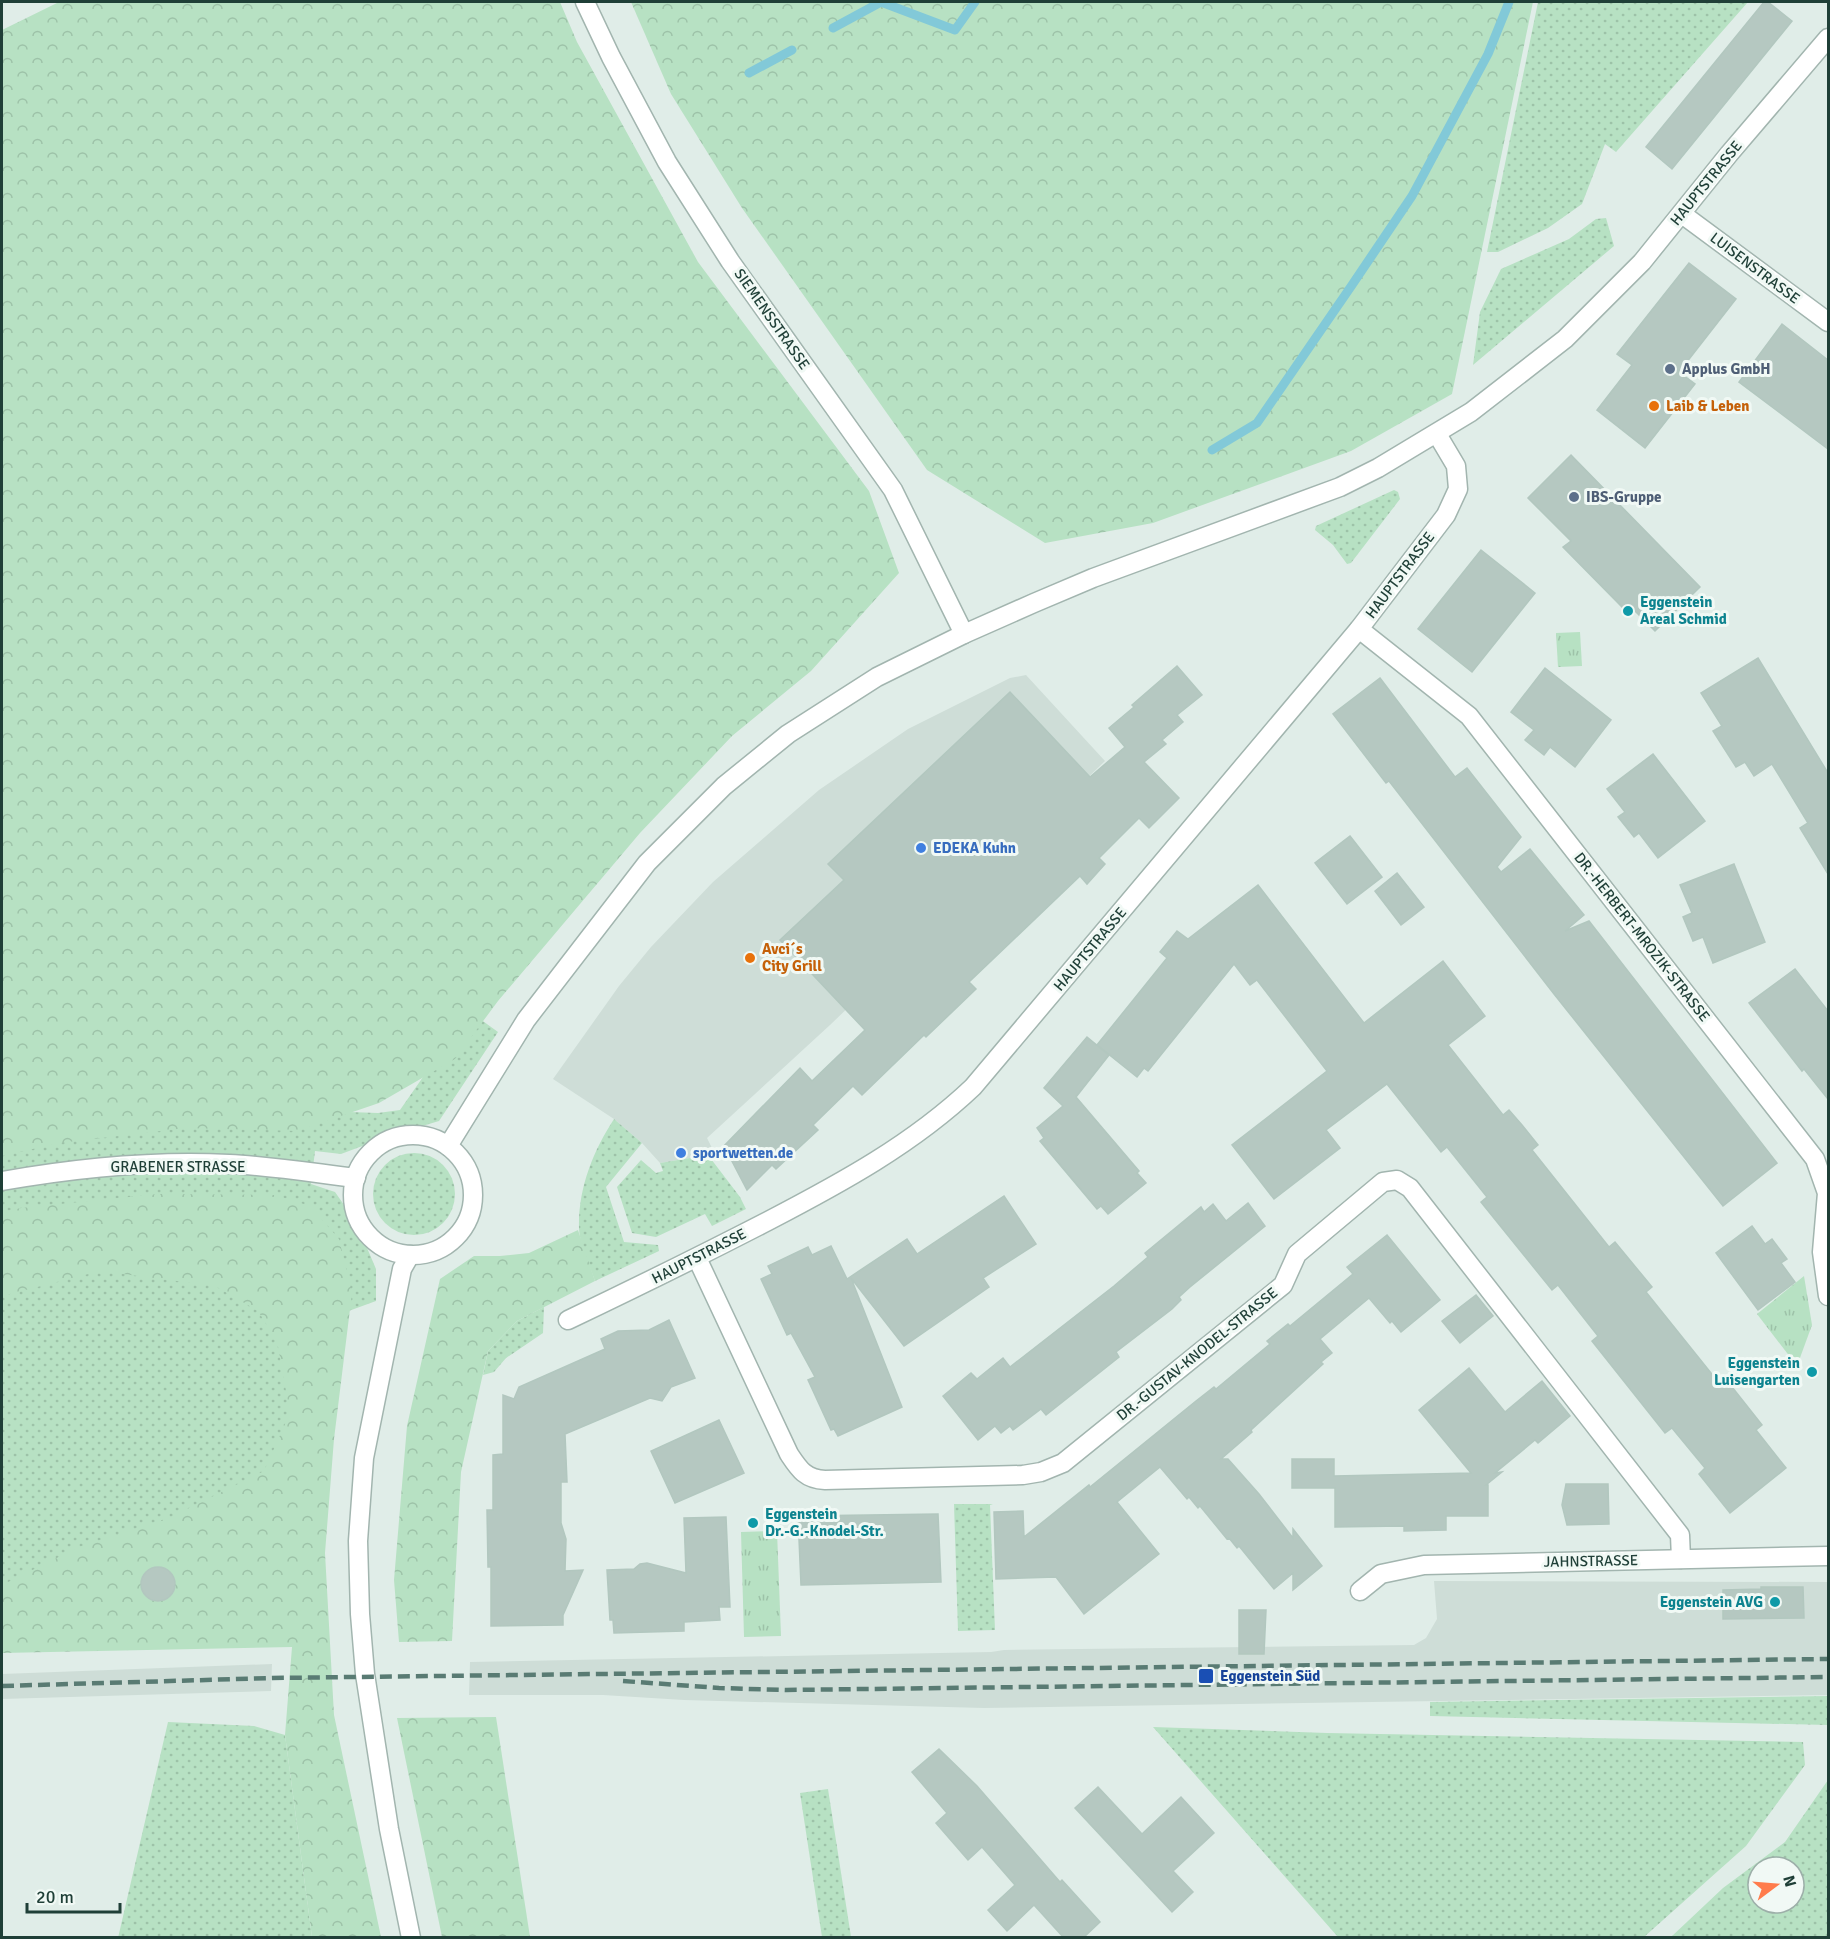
<svg xmlns="http://www.w3.org/2000/svg" width="1830" height="1939" font-family="Signika,sans-serif">
	<defs>
		<pattern id="grass-dots" width="8" height="8" patternUnits="userSpaceOnUse" patternTransform="scale(1.5)"><rect width="8" height="8" fill="#b7e1c3"/><path d="M2 2h.1M6 6h.1" fill="none" stroke="#9dc2a8" stroke-width="1.8" stroke-linecap="round"/></pattern>
		<pattern id="forest-crowns" width="20" height="18" patternUnits="userSpaceOnUse" patternTransform="scale(1.5)"><rect width="20" height="18" fill="#b7e1c3"/><path d="M2 6a3 3 0 1 1 6 0M12 15a3 3 0 1 1 6 0" fill="none" stroke="#9dc2a8"/></pattern>
		<pattern id="park-tufts" width="24" height="20" patternUnits="userSpaceOnUse" patternTransform="scale(1.5)"><rect width="24" height="20" fill="#b7e1c3"/><path d="M3 7l-1-3M5 7V3M7 7l1-3M15 17l-1-3M17 17v-4M19 17l1-3" fill="none" stroke="#9dc2a8"/></pattern>
	</defs>
	<rect width="100%" height="100%" fill="#e0ede8"/>
	<g fill="#ceddd7">
		<path d="M1026 675 1105 761 830 1025 707 1138 712 1148 708 1155 660 1163 642 1143 614 1119 553 1079 619 986 651 947 713 882 819 790 908 729 1010 678Z"/>
		<path d="M1434 1581 1828 1582V1695L984 1708 684 1700 603 1695H469L470 1662 991 1652 1004 1650 1414 1645 1426 1638 1437 1619Z"/>
		<path d="M272 1664 271 1691 2 1699V1674Z"/>
	</g>
	<g fill="url(#grass-dots)" fill-rule="evenodd">
		<path d="M1538 2H1748L1616 152 1605 144 1582 204 1548 228 1498 252H1487Z"/>
		<path d="M1606 218 1614 246 1473 365 1480 312 1501 269 1569 239 1596 219Z"/>
		<path d="M1394 490 1398 492 1400 499 1351 563 1347 564 1333 545 1315 530 1316 526Z"/>
		<path d="M469 1011 498 1032 439 1121 389 1136 341 1154 315 1151 311 1184 335 1192 356 1222 376 1269V1301L324 1320 295 1482 2 1642V1131L320 1111 378 1113 400 1110Z"/>
		<path d="M614 1119 642 1143 606 1187 624 1242 658 1245 659 1251 595 1281C590 1267 579 1242 579 1228 578 1189 593 1151 614 1119Z"/>
		<circle cx="414" cy="1194" r="41"/>
		<path d="M708 1155 740 1197 746 1209 712 1226 705 1214 656 1237 632 1233 617 1187 641 1160 656 1173 663 1171 660 1163Z"/>
		<path d="M544 1307 543 1333 506 1358 494 1372 483 1375 488 1351 517 1321Z"/>
		<path d="M954 1504H993L990 1505 995 1630 958 1631Z"/>
		<path d="M1828 1696V1725L1430 1716V1702Z"/>
		<path d="M168 1722 254 1726 285 1735 312 1937 118 1938Z"/>
		<path d="M1153 1727 1327 1733 1803 1742 1805 1765 1746 1846 1644 1937H1338Z"/>
		<path d="M1828 1780V1937H1671L1723 1888 1785 1842ZM1758 1867H1794V1903H1758Z"/>
		<path d="M828 1789 851 1937H822L800 1793Z"/>
	</g>
	<g fill="url(#forest-crowns)">
		<path d="M59 2H560L577 42 698 262 869 491 899 573 811 671 732 736 640 833 498 1001 455 1059 379 1103 297 1131 186 1128 59 1143 2 1156V30Z"/>
		<path d="M631 2H1533L1452 394 1351 451 1153 523 1045 543 927 470 742 208 671 94Z"/>
		<path d="M158 1194 275 1195 310 1206 339 1239 352 1293 334 1439 325 1553 334 1715 381 1937H312L285 1735 292 1647 2 1653V1585L79 1547 171 1517 264 1471 290 1413 277 1341 258 1311 215 1286 100 1271 2 1296V1212L21 1208Z"/>
		<path d="M578 1230 595 1281 517 1321 488 1351 461 1472 452 1641 399 1642 394 1580 407 1426 440 1279 474 1256H500L529 1253Z"/>
		<path d="M496 1717 530 1937H442L397 1718Z"/>
	</g>
	<g fill="url(#park-tufts)">
		<path d="M1580 632 1582 666 1558 667 1556 633Z"/>
		<path d="M1804 1276 1812 1325 1797 1366 1757 1314Z"/>
		<path d="M777 1531 781 1636 744 1637 741 1532Z"/>
	</g>
	<g fill="none" stroke-linecap="round" stroke-linejoin="round">
		<g stroke="#82c9d8" stroke-width="9">
			<path d="M833 28 881 2 955 30 975 2"/>
			<path d="M749 73 792 50"/>
			<path d="M1212 450 1257 423 1352 285 1412 196 1488 54 1509 2"/>
		</g>
	</g>
	<g fill="#b5c8c1" stroke="#b2c7bf" stroke-width="1.5">
		<path d="M1764 2H1768L1792 21 1672 169 1646 147Z"/>
		<path d="M1689 263 1736 299 1679 372 1695 384 1645 448 1597 410 1632 365 1617 354Z"/>
		<path d="M1782 324 1828 360V449L1739 382Z"/>
		<path d="M1571 455 1700 587 1655 631 1634 610 1630 615 1563 547 1571 541 1528 498Z"/>
		<path d="M1481 550 1535 593 1472 672 1418 629Z"/>
		<path d="M1758 658 1828 773V874L1800 828 1808 823 1772 764 1754 776 1745 762 1736 767 1713 731 1722 726 1701 693Z"/>
		<path d="M1177 666 1202 695 1177 715 1183 722 1162 740 1166 744 1144 762 1179 798 1149 828 1139 818 1099 858 1105 864 1087 884 1080 876 969 982 976 989 926 1037 924 1035 862 1095 853 1086 813 1125 818 1130 776 1169 772 1165 747 1190 724 1146 800 1068 812 1081 865 1030 780 940 844 880 828 864 1010 692 1090 777 1125 747 1109 728 1134 707 1132 705Z"/>
		<path d="M1545 668 1611 720 1575 767 1550 747 1544 755 1525 740 1534 730 1511 712Z"/>
		<path d="M1380 678 1455 777 1467 768 1521 837 1497 867 1501 872 1530 849 1584 915 1565 931 1589 921 1777 1163 1723 1206 1554 994 1389 781 1386 783 1333 714Z"/>
		<path d="M1653 754 1705 821 1658 858 1639 833 1634 837 1618 817 1625 812 1607 789Z"/>
		<path d="M1350 836 1382 877 1347 904 1315 863Z"/>
		<path d="M1734 864 1765 942 1713 963 1703 937 1693 941 1683 917 1692 913 1680 885Z"/>
		<path d="M1397 873 1424 907 1401 925 1375 891Z"/>
		<path d="M1258 885 1364 1023 1443 961 1485 1016 1448 1045 1503 1115 1509 1110 1522 1125 1538 1145 1532 1150 1609 1247 1615 1242 1652 1287 1646 1292 1719 1383 1725 1378 1762 1425 1756 1430 1786 1468 1730 1513 1699 1474 1705 1468 1672 1428 1665 1433 1592 1341 1598 1336 1576 1308 1558 1285 1552 1290 1481 1202 1487 1197 1447 1147 1441 1152 1387 1084 1326 1130 1340 1148 1274 1199 1232 1145 1327 1071 1257 980 1250 985 1234 964 1148 1071 1144 1068 1137 1077 1097 1045 1167 958 1160 952 1177 931 1188 939Z"/>
		<path d="M1795 969 1828 1011V1099L1804 1069 1802 1071 1749 1003Z"/>
		<path d="M1087 1037 1109 1055 1076 1097 1139 1171 1137 1173 1146 1183 1108 1214 1101 1206 1097 1209 1040 1141 1044 1138 1037 1128 1063 1106 1044 1088Z"/>
		<path d="M1004 1196 1036 1244 983 1278 989 1287 904 1346 851 1278 902 1407 838 1436 834 1429 831 1430 808 1380 815 1377 791 1333 787 1335 761 1279 772 1274 768 1266 808 1247 812 1255 831 1246 847 1279 907 1239 917 1254Z"/>
		<path d="M1248 1203 1265 1226 1190 1287 1179 1297 1181 1300 1172 1309 1116 1352 1119 1357 1046 1415 1041 1409 1013 1430 1010 1426 1001 1433 995 1426 978 1440 943 1396 971 1373 977 1379 1003 1358 1010 1367 1114 1286 1148 1257 1145 1253 1201 1207 1204 1212 1213 1204 1226 1221Z"/>
		<path d="M1752 1226 1765 1244 1772 1239 1787 1259 1781 1263 1795 1282 1758 1310 1716 1253Z"/>
		<path d="M1387 1235 1440 1300 1401 1332 1392 1321 1390 1323 1369 1298 1320 1339 1332 1353 1321 1362 1323 1364 1251 1430 1252 1432 1221 1459H1228L1259 1494 1293 1538V1529L1322 1566 1293 1590V1573L1274 1589 1239 1546 1237 1548 1229 1538 1227 1539 1200 1506 1198 1508 1189 1497 1187 1499 1160 1467 1117 1502 1159 1554 1084 1614 1056 1577 996 1579 994 1512 1023 1511 1024 1537 1089 1485 1090 1487 1196 1401 1214 1387 1216 1389 1270 1344 1267 1341 1288 1324 1290 1326 1353 1274 1347 1267Z"/>
		<path d="M1476 1295 1493 1316 1460 1343 1442 1321Z"/>
		<path d="M669 1320 695 1378 671 1387 662 1401 650 1398 565 1434 567 1482H561V1523L566 1539 565 1571 583 1570 563 1615V1625L491 1626V1567H488L487 1510H493V1455L503 1454V1395L514 1399 519 1387 605 1349 601 1339 618 1331 649 1330Z"/>
		<path d="M1469 1368 1505 1412 1542 1381 1570 1416 1538 1443 1535 1440 1495 1473 1502 1472 1486 1485H1488V1516H1446V1530L1404 1531V1526L1335 1527V1488H1292V1459H1334V1476L1471 1473 1419 1410Z"/>
		<path d="M719 1420 744 1473 675 1503 651 1451Z"/>
		<path d="M1566 1484H1608L1609 1524 1567 1525 1562 1505Z"/>
		<path d="M938 1514 941 1582 801 1585 798 1516Z"/>
		<path d="M726 1517 730 1607H719L720 1620 684 1622V1631L614 1633 613 1620H610L607 1570 634 1569 640 1564 647 1563 686 1573 684 1518Z"/>
		<circle cx="158" cy="1584" r="17"/>
		<path d="M1761 1587H1803L1804 1618 1723 1619V1590L1761 1589Z"/>
		<path d="M1239 1610H1266L1264 1654H1239Z"/>
		<path d="M939 1749 977 1786 1060 1882 1062 1880 1100 1922 1083 1938H1064L1034 1905 1007 1931 988 1910 1015 1885 982 1847 968 1860 936 1823 947 1813 912 1772Z"/>
		<path d="M1098 1787 1142 1834 1181 1797 1214 1833 1173 1871 1193 1892 1172 1912 1075 1808Z"/>
	</g>
	<g fill="none" stroke-linecap="round" stroke-linejoin="round">
		<defs>
			<g id="minor">
				<path d="M585 2 611 57 667 162 730 261 893 490 964 634"/>
				<path d="M1682 214 1828 322"/>
				<path d="M1359 629 1469 716 1815 1159 1827 1193 1822 1252 1828 1296"/>
				<circle cx="413" cy="1195" r="60"/>
				<path d="M448 1146 526 1020 647 863 724 786 788 734 877 677 964 634 1034 603 1093 578 1340 487 1378 468 1471 412 1565 339 1642 262 1729 154 1828 38"/>
				<path d="M2 1181C76 1168 153 1160 229 1164 271 1166 314 1173 356 1178"/>
				<path d="M410 1255 402 1269 364 1458 358 1541 360 1614 365 1674 389 1829 411 1938"/>
				<path d="M697 1258 789 1454C799 1469 805 1479 825 1480L1023 1475 1041 1472 1063 1463 1283 1285 1297 1254 1383 1182 1397 1180 1410 1188 1680 1535 1681 1559"/>
				<path d="M568 1320C635 1288 702 1255 768 1221 841 1183 913 1144 973 1087L1359 629 1446 515 1458 489 1456 466 1437 434"/>
				<path d="M1360 1591 1381 1574 1424 1565 1828 1556"/>
			</g>
		</defs>
		<use href="#minor" stroke="#a2b5af" stroke-width="21"/>
		<use href="#minor" stroke="#fff" stroke-width="18"/>
		<g stroke="#597b73" stroke-width="4.5" stroke-dasharray="12 6" stroke-linecap="butt">
			<path d="M623 1681 719 1688 786 1690 1828 1677"/>
			<path d="M2 1686 272 1678 1828 1659"/>
		</g>
	</g>
	<g fill="#5c6f8a" stroke="#f1f9f5" stroke-width="2">
		<circle cx="1670" cy="369" r="6"/>
		<circle cx="1574" cy="497" r="6"/>
	</g>
	<g fill="#e8710a" stroke="#f1f9f5" stroke-width="2">
		<circle cx="1654" cy="406" r="6"/>
		<circle cx="750" cy="958" r="6"/>
	</g>
	<g fill="#0f9aa8" stroke="#f1f9f5" stroke-width="2">
		<circle cx="1628" cy="611" r="6"/>
		<circle cx="1812" cy="1372" r="6"/>
		<circle cx="753" cy="1523" r="6"/>
		<circle cx="1775" cy="1602" r="6"/>
	</g>
	<g fill="#3f7fe0" stroke="#f1f9f5" stroke-width="2">
		<circle cx="921" cy="848" r="6"/>
		<circle cx="681" cy="1153" r="6"/>
	</g>
	<rect fill="#1a4fb4" stroke="#f1f9f5" stroke-width="2" x="1198" y="1668" width="16" height="16" rx="3"/>
	<g text-anchor="middle" stroke-width="6" stroke-linejoin="round" paint-order="stroke">
		<g font-size="15" fill="#1f3f37" stroke="#f1f9f5">
			<text transform="translate(1706 183) rotate(-51)" y="5">HAUPTSTRASSE</text>
			<text transform="translate(1755 268) rotate(37)" y="5">LUISENSTRASSE</text>
			<text transform="translate(772 319) rotate(55)" y="5">SIEMENSSTRASSE</text>
			<text transform="translate(1400 575) rotate(-53)" y="5">HAUPTSTRASSE</text>
			<text transform="translate(1642 937) rotate(52)" y="5">DR.-HERBERT-MROZIK-STRASSE</text>
			<text transform="translate(1090 949) rotate(-50)" y="5">HAUPTSTRASSE</text>
			<text x="178" y="1172">GRABENER STRASSE</text>
			<text transform="translate(699 1256) rotate(-27)" y="5">HAUPTSTRASSE</text>
			<text transform="translate(1197 1354) rotate(-39)" y="5">DR.-GUSTAV-KNODEL-STRASSE</text>
			<text transform="translate(1591 1561) rotate(-1)" y="5">JAHNSTRASSE</text>
		</g>
		<g font-size="15" font-weight="bold" fill="#4e5e75" stroke="#f1f9f5" text-anchor="start">
			<text x="1682" y="374">Applus GmbH</text>
			<text x="1586" y="502">IBS-Gruppe</text>
		</g>
		<g font-size="15" font-weight="bold" fill="#c56008" stroke="#f1f9f5" text-anchor="start">
			<text x="1666" y="411">Laib &amp; Leben</text>
			<text x="762" y="954">Avci´s<tspan x="762" dy="17">City Grill</tspan></text>
		</g>
		<g font-size="15" font-weight="bold" fill="#0d838f" stroke="#f1f9f5" text-anchor="start">
			<text x="1640" y="607">Eggenstein<tspan x="1640" dy="17">Areal Schmid</tspan></text>
			<text x="1800" y="1368" text-anchor="end">Eggenstein<tspan x="1800" dy="17">Luisengarten</tspan></text>
			<text x="765" y="1519">Eggenstein<tspan x="765" dy="17">Dr.-G.-Knodel-Str.</tspan></text>
			<text x="1763" y="1607" text-anchor="end">Eggenstein AVG</text>
		</g>
		<g font-size="15" font-weight="bold" fill="#366cbe" stroke="#f1f9f5" text-anchor="start">
			<text x="933" y="853">EDEKA Kuhn</text>
			<text x="693" y="1158">sportwetten.de</text>
		</g>
		<g font-size="15" font-weight="bold" fill="#164399" stroke="#f1f9f5" text-anchor="start">
			<text x="1220" y="1681">Eggenstein Süd</text>
		</g>
	</g>
	<rect width="1830" height="1939" fill="none" stroke="#1f3f37" stroke-width="6"/>
	<g transform="translate(1776 1885) rotate(74)"><circle r="28" fill="#f1f9f5" stroke="#9dafa9" stroke-width="1.5"/>
	<path d="M0-4.5L10 22L0 15L-10 22Z" fill="#ff7c4c"/>
	<text y="-9" font-size="16" font-weight="bold" text-anchor="middle" fill="#1f3f37">N</text>
	</g>
	<path d="M27 1903v9h93v-9" fill="none" stroke="#1f3f37" stroke-width="3"/>
	<text x="36" y="1903" font-size="18" fill="#1f3f37" stroke="#f1f9f5" stroke-width="4.5" paint-order="stroke">20 m</text>
</svg>
